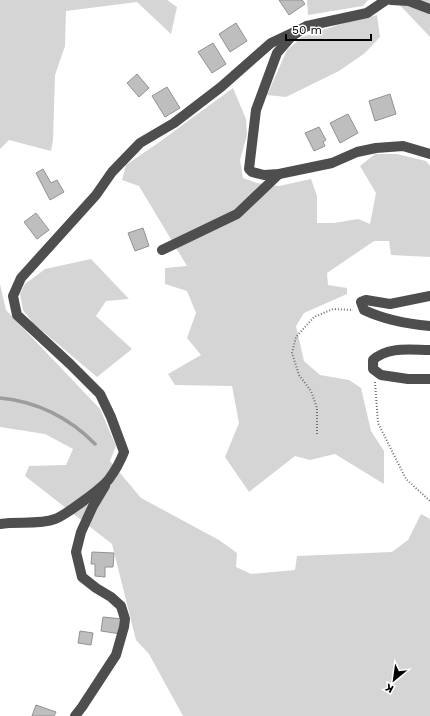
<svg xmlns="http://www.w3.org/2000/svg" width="430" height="716" font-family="'Work Sans',sans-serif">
	<rect width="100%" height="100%" fill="#fff"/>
	<g fill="#d5d5d5">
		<path d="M0 0H167L177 7 171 34 137 2 66 11 65 46 55 75 53 140 51 151 9 140 0 149Z"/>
		<path d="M307 0H368L363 6 308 15Z"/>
		<path d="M395 0H430V37Z"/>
		<path d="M377 15 380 37 365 53 339 71 286 97 267 95 287 50 302 37 350 21Z"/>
		<path d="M233 88 246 119 247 135 240 160 243 178 257 183 279 186 311 179 317 196V223H334L358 219 370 224 376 193 360 166 375 154H397L426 161 430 166V257L391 255 389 241H374L327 273 328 285 347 288V294L304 313 296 326 304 361 320 375 349 380 361 388 371 431 384 451V484L335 454 310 460 295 456 249 492 225 457 239 423 232 386 175 385 168 374 201 355 187 338 196 313 187 291 165 284V268L187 266 139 186 122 180 126 165 158 143Z"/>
		<path d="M91 259 129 299 106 301 96 316 132 349 97 377 33 323 23 310 20 294 25 284 45 269Z"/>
		<path d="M0 284 6 310 100 409 116 446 110 461 141 498 219 540 237 553 236 567 251 574 295 570 297 556 392 552 408 540 421 514 430 519V716H183L149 654 136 640 112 544 25 476 29 466 66 465 73 449 45 434 0 427Z"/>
	</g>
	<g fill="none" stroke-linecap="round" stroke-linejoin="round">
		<path stroke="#9c9c9c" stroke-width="3.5" d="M0 398C36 401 70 418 95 444"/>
	</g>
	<g fill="#bebebe" stroke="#929292">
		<path d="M279 0H302L305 4 289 15Z"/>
		<path d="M236 23 247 41 230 52 219 34Z"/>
		<path d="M213 43 226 64 212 73 198 52Z"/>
		<path d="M137 74 149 88 139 97 127 83Z"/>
		<path d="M167 87 180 108 165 117 152 96Z"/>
		<path d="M390 94 396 114 375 121 369 101Z"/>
		<path d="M348 114 358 133 340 143 330 123Z"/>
		<path d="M319 127 326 140 323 142 325 146 314 151 305 133Z"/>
		<path d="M43 169 51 183 57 180 64 192 50 200 36 173Z"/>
		<path d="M36 213 49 230 37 239 24 222Z"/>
		<path d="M143 228 149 246 135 251 128 233Z"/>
		<path d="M92 552 114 553 113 567H105V577L95 576V564H91Z"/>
		<path d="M103 617 123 619 121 634 101 631Z"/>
		<path d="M80 631 93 633 91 645 78 643Z"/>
		<path d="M36 705 56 712 54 716H32Z"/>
	</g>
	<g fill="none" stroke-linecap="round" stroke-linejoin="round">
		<g stroke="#707070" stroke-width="2" stroke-dasharray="1 2" stroke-linecap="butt">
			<path d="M375 382 378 423 406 479 430 501"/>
			<path d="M317 434V408L311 391 299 375 292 353 296 337 314 317 333 309 353 310"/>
		</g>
		<g stroke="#4e4e4e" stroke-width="10">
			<path d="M386 0 367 13 307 26 291 37 277 53 256 110 249 169 252 172 264 175 279 174 332 163 357 152 376 148 403 146 430 154"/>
			<path d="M391 0 409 1 430 9"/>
			<path d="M162 250 237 214 279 174"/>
			<path d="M430 296 390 304 366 300 361 302 364 310C385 320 407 324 430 326"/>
			<path d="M430 350C411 350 388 346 373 360V369L381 375 408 379H430"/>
			<path d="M0 524C17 521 39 525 55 519 66 515 102 488 109 479 115 471 120 462 124 452L111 417 100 394 70 364 17 315 13 296 21 278 96 195 112 172 140 143 174 123 221 87 271 43 307 26"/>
			<path d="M75 716 82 707 116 655 124 627 125 619 121 606 111 597 96 588 82 577 76 552 81 532 93 506 105 486"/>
		</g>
	</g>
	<g transform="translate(394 680) rotate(209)" stroke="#ffffff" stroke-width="3" paint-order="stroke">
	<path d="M0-3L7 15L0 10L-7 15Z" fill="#000000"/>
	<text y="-6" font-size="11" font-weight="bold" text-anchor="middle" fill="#000000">K</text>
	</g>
	<path d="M286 34v6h85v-6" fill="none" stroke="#000000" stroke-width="2"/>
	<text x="292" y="34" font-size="12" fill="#000000" stroke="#ffffff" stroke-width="3" paint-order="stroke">50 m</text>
</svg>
